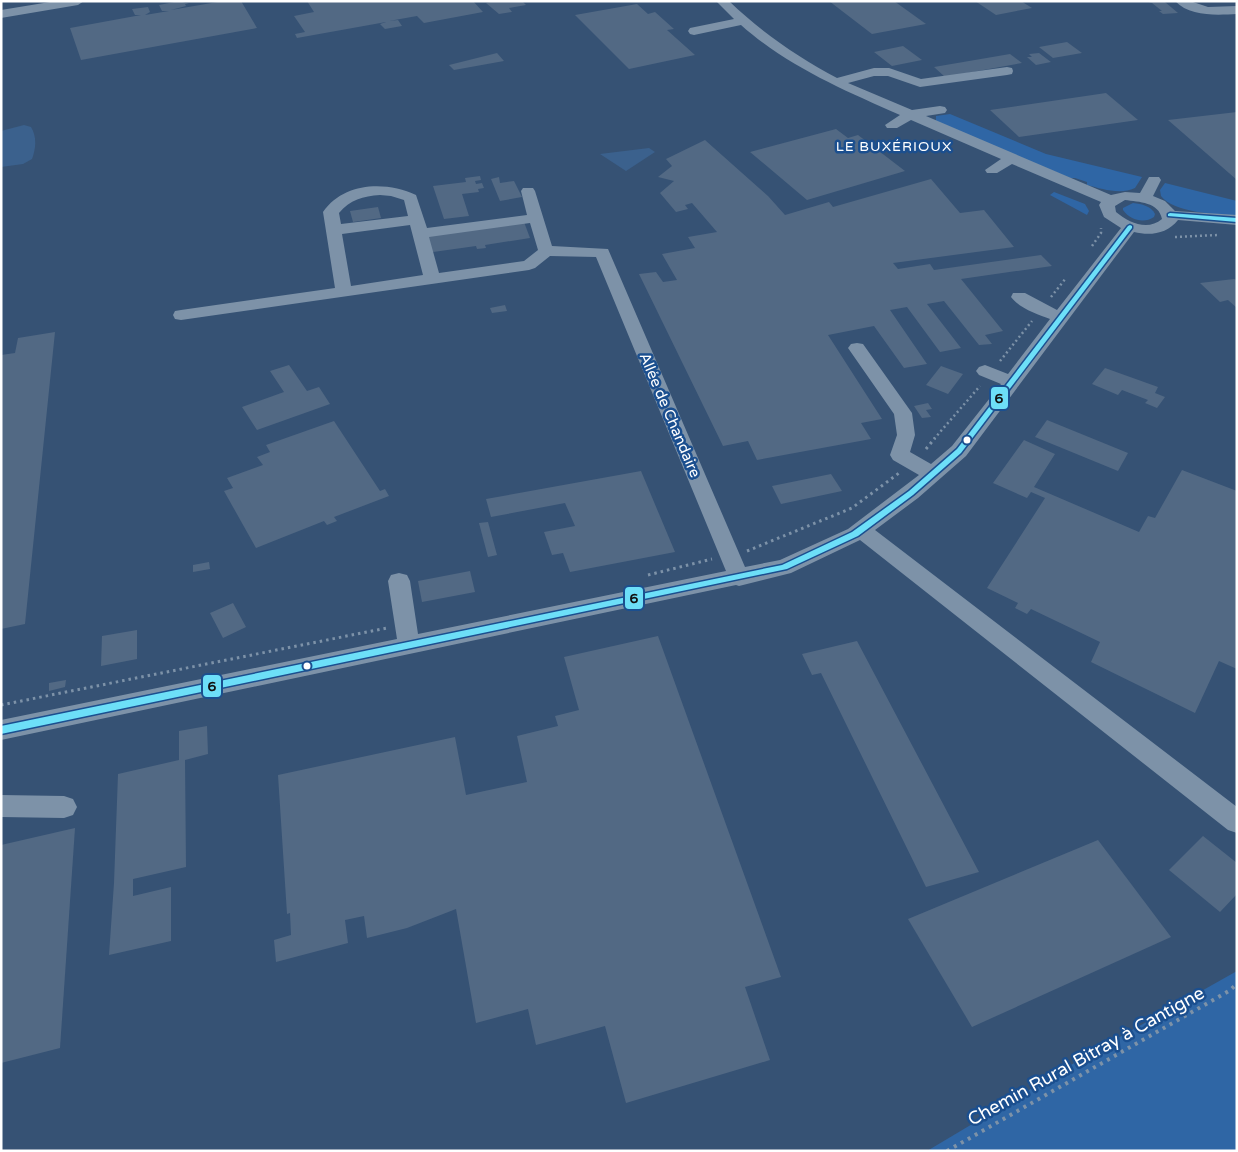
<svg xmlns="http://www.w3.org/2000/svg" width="1238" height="1152" font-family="'Varela Round',sans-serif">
	<rect width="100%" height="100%" fill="#365274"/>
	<g fill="#2f66a5">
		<path d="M950 114 1046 154 1142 177 1135 188C1120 195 1102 189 1087 185V182L1075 178H1070L936 122V116Z"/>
		<path d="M1165 183 1237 201V216C1216 214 1174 213 1161 196L1160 190Z"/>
		<path d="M1054 192 1085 204 1089 211 1087 215 1050 195Z"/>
		<path d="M1133 203C1142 204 1151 206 1155 214L1154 217C1144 224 1130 220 1123 210V208Z"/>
		<path d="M1237 971V1151H927L1086 1056Z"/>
	</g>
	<g fill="#3b618d">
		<path d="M24 125 31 127C37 137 36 148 32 159L23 164 1 167V131Z"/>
		<path d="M649 148 655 152 626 171 600 154Z"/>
	</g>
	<g fill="#526984">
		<path d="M179 1 189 4H185L186 6 171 10 223 1H241L257 28 81 60 70 28 141 15H135L132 9 148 7 150 12 145 15 169 11H162L159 5Z"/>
		<path d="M307 1H473L483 12 424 23 417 16 389 21 398 20 402 26 385 29 380 24 386 22 297 38 295 34 305 32 294 16 314 12Z"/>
		<path d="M495 1H522L526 5 509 8 512 12 499 14 486 3Z"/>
		<path d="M829 1H894L926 24 872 34Z"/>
		<path d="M975 1H1021L1032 8 996 15Z"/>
		<path d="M1145 1 1165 2 1178 13 1163 14 1159 11H1162L1152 3Z"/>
		<path d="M637 4 648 14 655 12 674 29 667 30 695 55 629 69 575 15Z"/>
		<path d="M1067 42 1082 53 1053 58 1039 47Z"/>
		<path d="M903 46 922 60 892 66 874 52Z"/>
		<path d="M497 53 504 61 454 70 449 65Z"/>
		<path d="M1039 53 1051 62 1036 65 1027 57H1032L1029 54Z"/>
		<path d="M1010 54 1022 63 945 77 934 67Z"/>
		<path d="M1106 93 1138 120 1019 137 990 110Z"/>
		<path d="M1237 112V180L1168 120Z"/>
		<path d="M836 129 848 138 858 135 905 171 807 200 750 152Z"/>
		<path d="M705 140 768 196 785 215 829 202 833 207 931 179 960 213 984 210 1014 247 893 263 898 269 930 264 934 270 1041 255 1052 266 961 279 1003 331 985 335 992 344 979 345 944 301 927 304 961 348 940 352 907 307 890 310 927 364 904 368 874 326 828 335 882 419 861 423 871 439 757 460 748 441 723 446 639 274 656 272 663 282 677 280 662 254 695 248 688 237 717 232 692 203 685 205 688 209 676 212 660 193 674 181 658 177 672 166 666 159Z"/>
		<path d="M480 176 481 180 475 181 476 184 482 183 484 188 478 189 479 192 462 194 469 216 444 219 433 186 466 182 465 178Z"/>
		<path d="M499 177 500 183 514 181 522 197 500 201 491 179Z"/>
		<path d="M378 207 381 218 353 222 350 211Z"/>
		<path d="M524 222 530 238 485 245 486 248 477 249 476 246 426 253 422 237Z"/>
		<path d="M1234 279 1237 280V308L1228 300 1220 302 1200 283Z"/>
		<path d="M505 305 507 311 492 313 490 308Z"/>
		<path d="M55 332 25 624 1 629V355L15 353 18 338Z"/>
		<path d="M289 365 307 391 319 387 330 404 257 430 242 407 284 392 270 371Z"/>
		<path d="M941 366 963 374 948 394 926 385Z"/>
		<path d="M1105 368 1158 387 1155 393 1165 397 1157 408 1145 403 1148 400 1122 390 1118 395 1092 384Z"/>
		<path d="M928 403 932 409 926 410 931 417 922 418 914 406Z"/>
		<path d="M1047 420 1128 453 1118 471 1035 437Z"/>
		<path d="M334 421 380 491 385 489 389 496 334 517 337 521 327 525 324 521 256 548 224 491 233 488 227 478 263 465 257 457 270 452 266 445Z"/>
		<path d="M1024 440 1055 454 1034 487 1139 532 1148 516 1155 518 1182 470 1237 491V669L1219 661 1195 713 1091 662 1100 642 1031 609 1027 614 1015 608 1018 603 987 588 1045 498 1031 492 1027 498 993 483Z"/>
		<path d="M641 471 675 552 570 572 563 553 552 555 544 532 575 526 565 503 491 517 486 499Z"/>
		<path d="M831 474 842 491 781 504 772 486Z"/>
		<path d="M488 522 497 555 488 557 479 523Z"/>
		<path d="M209 562 210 569 193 572V565Z"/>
		<path d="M470 571 475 592 422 602 418 581Z"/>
		<path d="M233 603 246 627 223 638 210 613Z"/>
		<path d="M137 630V659L101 666 102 636Z"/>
		<path d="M658 636 781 977 745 987 770 1060 626 1103 605 1026 536 1045 528 1009 476 1023 456 909 407 928 367 938 364 916 345 920 348 943 276 962 274 940 291 935 290 913 287 914 278 775 455 737 466 795 527 782 517 736 558 726 555 716 579 710 564 657Z"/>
		<path d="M857 641 979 872 926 887 821 673 812 675 802 654Z"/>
		<path d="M66 680 65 687 49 691V683Z"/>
		<path d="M207 726 208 754 185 760 186 867 133 879V896L171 887V941L109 955 114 883 118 774 179 760V731Z"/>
		<path d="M75 828 60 1048 1 1063V845Z"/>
		<path d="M1203 836 1237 863V894L1220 912 1169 870Z"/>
		<path d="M1098 840 1171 937 972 1027 908 919Z"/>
	</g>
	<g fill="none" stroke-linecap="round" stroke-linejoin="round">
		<g stroke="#7d92a8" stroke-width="2.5" stroke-dasharray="2 3" stroke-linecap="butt">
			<path d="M1175 237 1218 235"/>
			<path d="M1092 246 1101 233V228"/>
			<path d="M1051 297 1066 278"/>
			<path d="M1000 361 1032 321"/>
			<path d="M934 439 980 386"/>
		</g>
		<g stroke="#7d92a8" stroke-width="3" stroke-dasharray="2.5 4" stroke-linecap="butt">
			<path d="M926 449 935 438"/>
			<path d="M747 551 852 508 899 473"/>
			<path d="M648 575 712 559"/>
			<path d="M1 705 387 628"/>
		</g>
		<path stroke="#7d92a8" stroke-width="4" stroke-dasharray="3 5" stroke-linecap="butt" d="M947 1151 1229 991 1237 984"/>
		<g fill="#7d92a8" fill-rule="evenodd">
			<path d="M56 1H84L78 5 1 18V10Z"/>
			<path d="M716 1H729C761 32 798 57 837 78L874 68H889L921 79 1007 67 1012 68 1013 71 1012 74 1007 75 920 87 888 76H874L848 83 912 110 940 106 945 107 947 110 945 113 926 116 1111 195 1125 192 1140 193 1149 177H1159L1161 180 1153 196 1165 201 1175 211 1237 215V225L1178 220C1167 234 1150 236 1134 232L966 456 918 498 875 530 1237 807V833L1228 830 860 540 791 573 739 586 736 585 1 740V720L397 639 388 581 391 575 399 573 407 575 410 581 418 634 726 571 596 257 550 256 535 268 529 270 181 320 175 319 173 315 175 311 181 310 335 288 323 212C344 182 386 181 416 195L427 228 527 215 521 191 523 188H533L535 191 552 246 608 249 745 567 780 560 848 529 919 475 893 460 890 455 897 435 894 414 848 348 851 344 857 343 863 344 912 413 915 435 910 452 931 464 952 446 1001 384 979 375 976 371 979 367 985 365 1008 374 1050 319C1038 315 1019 308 1011 297L1013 293H1025L1057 310 1121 228 1104 217 1099 205 1101 202 1012 164 997 173H987L985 170 1001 159 911 120 897 128H887L885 125 900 115C843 90 787 66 741 25L694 35 690 34 688 31 690 28 734 19ZM380 195 391 196 404 200 408 216 341 224 339 213C350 200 363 196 380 195ZM1125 200C1139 202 1159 202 1162 219 1148 231 1129 223 1116 212L1115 206ZM530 223 538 250 524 261 439 273 429 237ZM410 225 423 275 351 286 342 234Z"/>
			<path d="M1175 1H1190L1208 7 1237 6V14C1217 15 1190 17 1175 1Z"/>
			<path d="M1 795 64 796 73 799 77 807 73 815 64 818 1 817Z"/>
		</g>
		<defs>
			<g id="bus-1">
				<path d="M1170 213 1237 218V222L1168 216V214Z"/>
				<path d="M1130 225 1132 226V228L961 453 913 495 858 536 787 569 1 734V726L782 565 852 532 909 491 957 449 1128 226Z"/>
			</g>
		</defs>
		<use href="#bus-1" stroke="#1b4f8f" stroke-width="3"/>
		<use href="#bus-1" fill="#6ddff8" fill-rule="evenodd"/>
	</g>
	<g fill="#fff" stroke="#1b4f8f" stroke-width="2">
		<circle cx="967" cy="440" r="4.5"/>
		<circle cx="307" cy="666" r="4.5"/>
	</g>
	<g text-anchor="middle" stroke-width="5" stroke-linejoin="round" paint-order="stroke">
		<g font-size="14" letter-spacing="1" fill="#fff" stroke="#1b4f8f">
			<text x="894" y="151">LE BUXÉRIOUX</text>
		</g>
		<g font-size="15" fill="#fff" stroke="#1b4f8f">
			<text transform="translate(670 415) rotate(67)" y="5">Allée de Chandaire</text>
		</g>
		<g font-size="18" fill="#fff" stroke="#1b4f8f">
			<text transform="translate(1086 1056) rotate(-29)" y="6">Chemin Rural Bitray à Cantigne</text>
		</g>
	</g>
	<g stroke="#1b4f8f" stroke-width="2">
		<rect x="990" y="386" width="19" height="24" rx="5" fill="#6ddff8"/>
		<rect x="624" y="586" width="20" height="24" rx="5" fill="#6ddff8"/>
		<rect x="202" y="674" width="20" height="24" rx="5" fill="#6ddff8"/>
	</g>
	<g font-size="14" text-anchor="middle" font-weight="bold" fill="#111">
		<text x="999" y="403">6</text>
		<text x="634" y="603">6</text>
		<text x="212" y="691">6</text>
	</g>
	<rect width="1238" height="1152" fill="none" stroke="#ffffff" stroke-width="5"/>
</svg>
